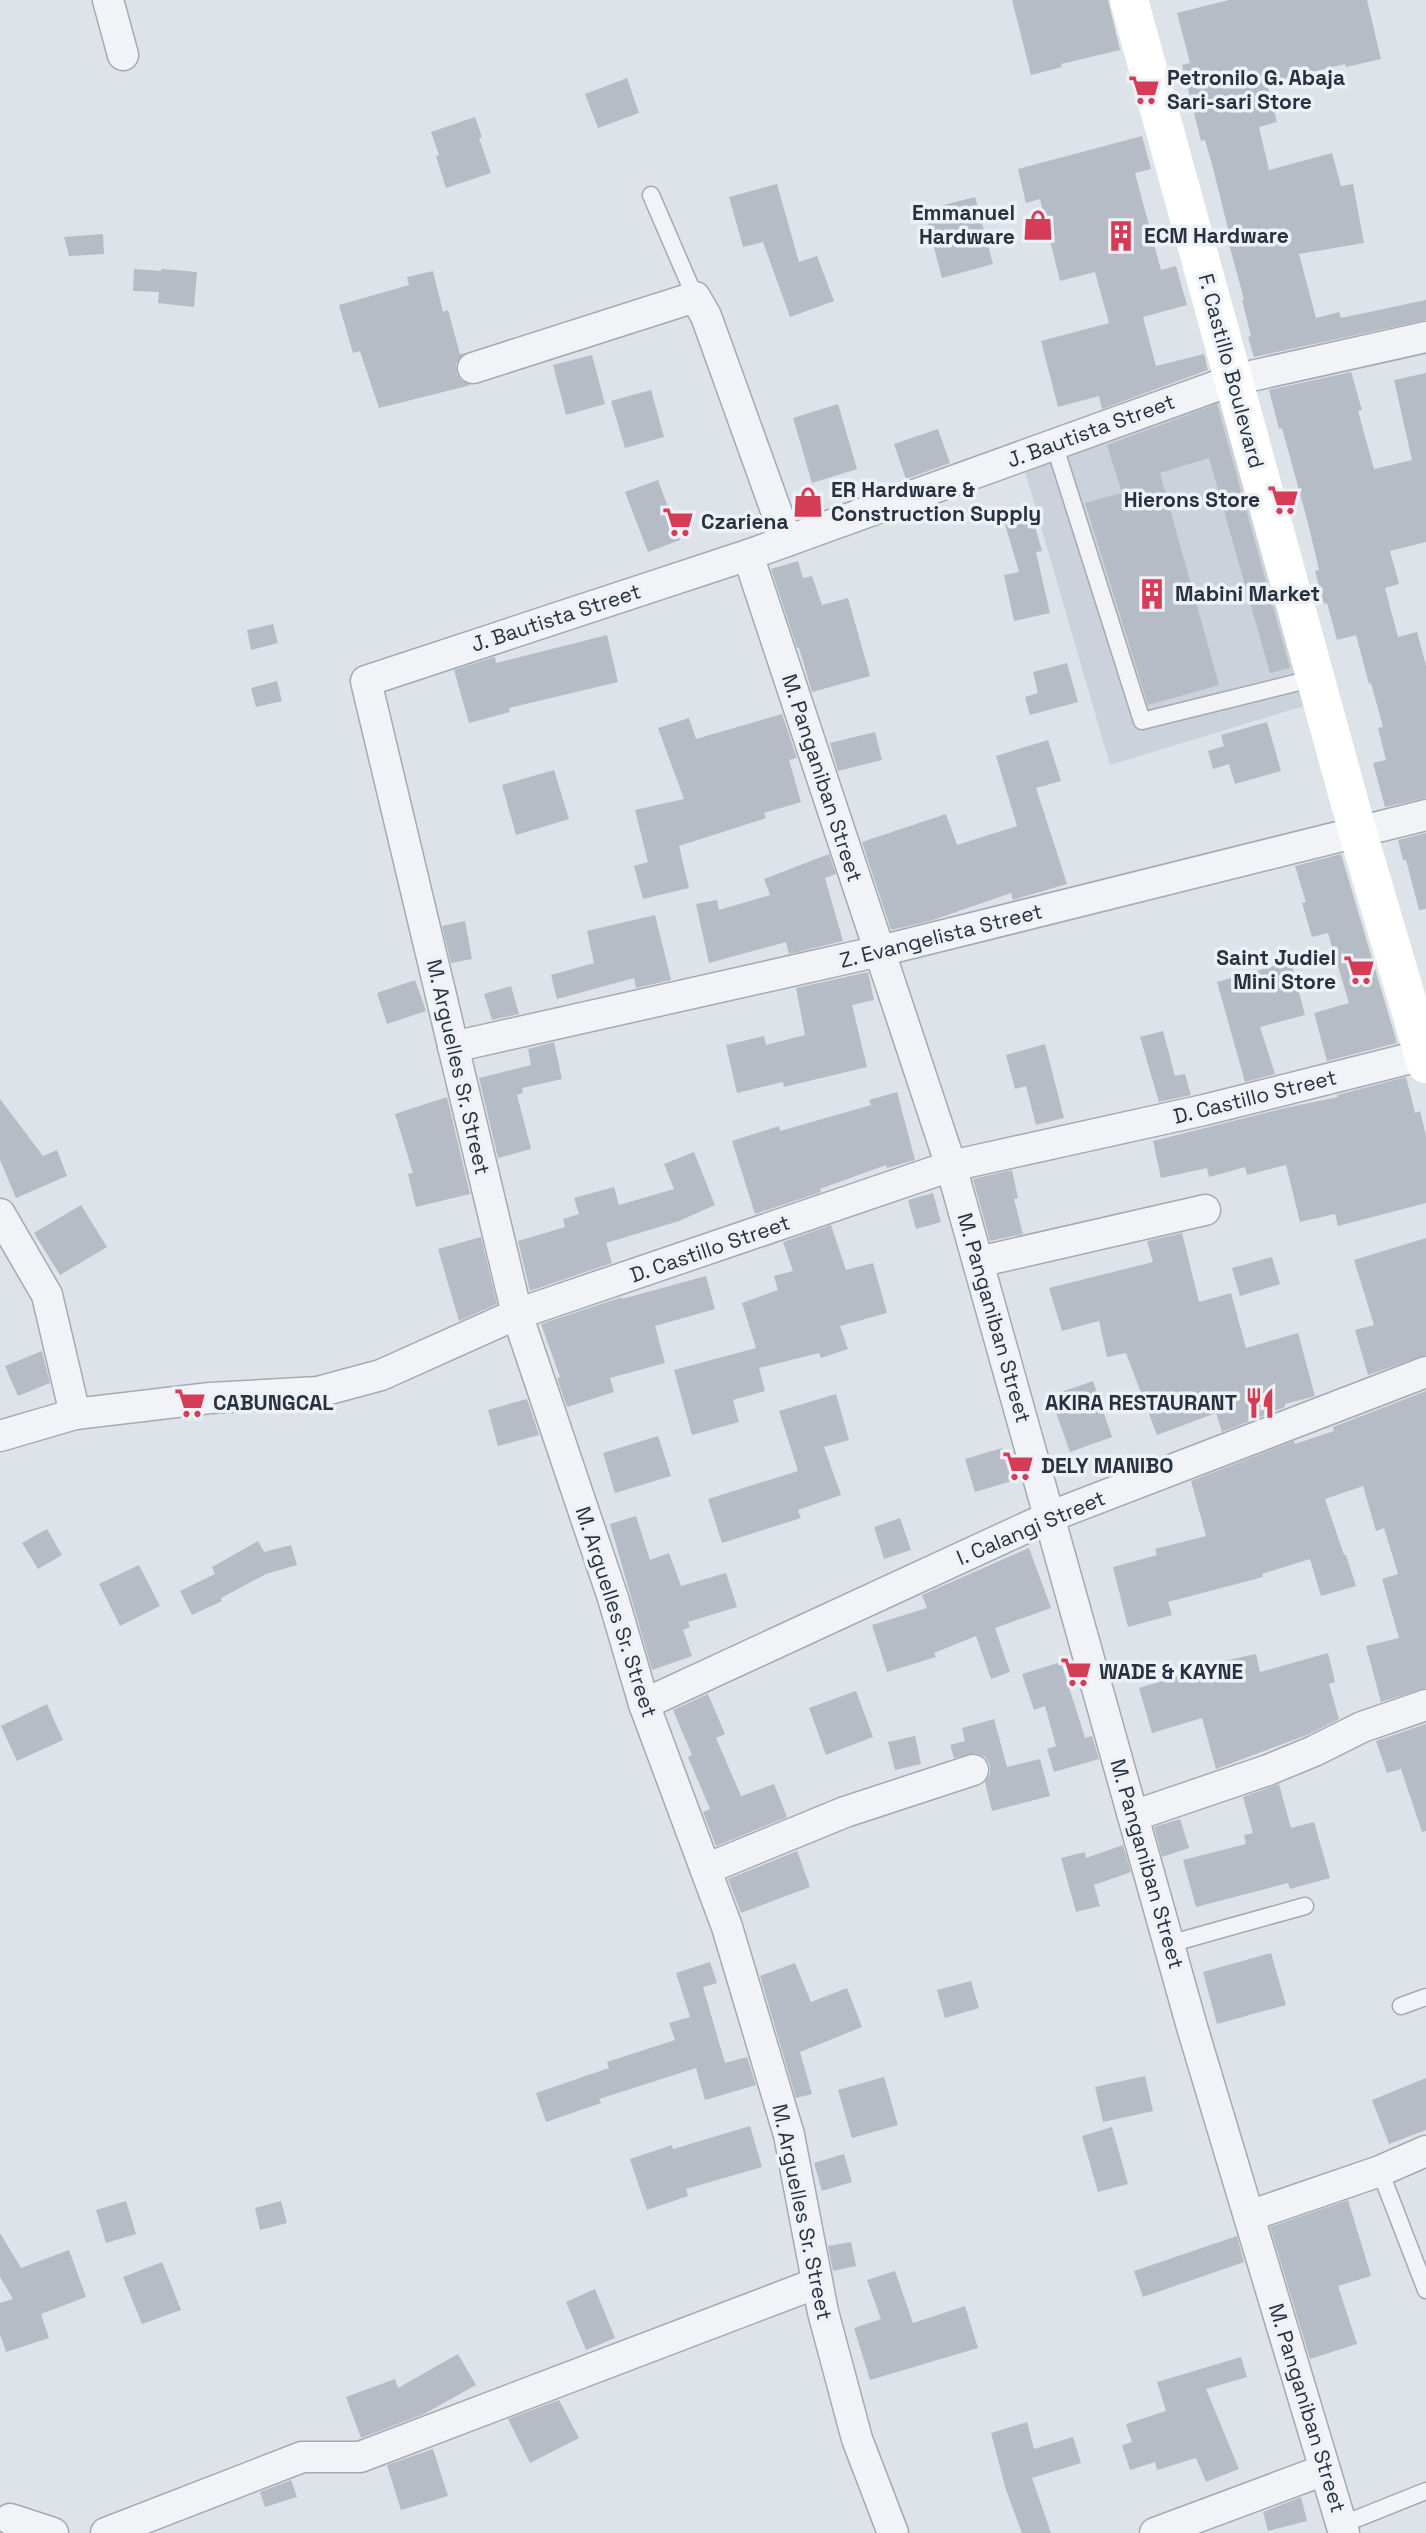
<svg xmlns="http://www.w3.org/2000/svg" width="1426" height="2533" font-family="'Space Grotesk',sans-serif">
	<rect width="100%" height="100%" fill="#dee3e9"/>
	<path fill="#ccd2db" d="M1222 401 1307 705 1110 765 1024 468Z"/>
	<g fill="#b5bcc6">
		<path d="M1012 0H1108L1120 50 1061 64 1062 67 1031 75Z"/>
		<path d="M1229 0H1367L1381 59 1346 67 1345 64 1267 83 1277 122 1259 127 1269 170 1332 153 1341 186 1353 184 1364 243 1299 254 1316 318 1339 312 1341 318 1426 300V320L1254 357 1248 337 1251 336 1242 300 1244 299 1227 237H1230L1213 168 1205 140 1201 141 1182 65 1190 63 1177 13Z"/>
		<path d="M627 78 639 113 598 128 585 94Z"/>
		<path d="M475 117 482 137 479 138 491 173 446 188 436 156 439 155 431 132Z"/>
		<path d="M1142 136 1151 169 1135 173 1161 270 1176 266 1187 305 1143 317 1156 366 1204 354 1208 370 1102 409 1099 396 1058 407 1041 341 1109 323 1095 272 1060 281 1040 199 1026 203 1018 169Z"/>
		<path d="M777 184 799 262 817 256 834 301 790 317 763 242 743 247 729 197Z"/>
		<path d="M975 197 993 264 942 278 924 210Z"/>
		<path d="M103 234 104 254 69 256 64 237Z"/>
		<path d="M134 269 161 271 162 269 197 272 194 307 158 303 159 292 133 291Z"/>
		<path d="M433 271 443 312 448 310 460 354 465 353 456 364 457 374 462 381 471 385 379 408 360 351 353 353 339 305 409 285 407 277Z"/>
		<path d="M592 355 605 404 566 415 553 365Z"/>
		<path d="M1351 372 1362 410 1358 411 1374 469 1412 460 1394 380 1426 373V542L1390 551 1399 584 1385 588 1398 637 1417 632 1426 665V798L1385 807 1373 763 1386 760 1378 728 1383 727 1371 683 1369 684 1356 635 1337 640 1327 603 1324 604 1315 571 1319 570 1308 523 1282 428 1279 429 1269 390Z"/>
		<path d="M651 390 664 437 625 448 611 401Z"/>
		<path d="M838 404 857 469 812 483 793 418Z"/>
		<path d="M1217 404 1290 668 1270 673 1209 458 1160 473 1219 685 1148 705 1085 503 1122 493 1107 445Z"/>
		<path d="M938 429 950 463 906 479 894 444Z"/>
		<path d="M658 480 680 540 648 552 625 492Z"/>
		<path d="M1032 516 1042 551 1036 552 1050 613 1014 621 1004 575 1019 572 1005 524Z"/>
		<path d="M798 561 803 578 812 576 822 605 848 598 870 676 812 692 799 648H797L771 569Z"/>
		<path d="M273 624 278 643 251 650 247 630Z"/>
		<path d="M607 635 618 682 509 708 510 712 469 723 454 670 495 657 496 663Z"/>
		<path d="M1067 663 1078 702 1030 715 1025 697 1038 693 1033 672Z"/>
		<path d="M277 681 282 701 256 707 251 688Z"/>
		<path d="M782 714 797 758 789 760 801 802 764 813 766 818 679 846 689 888 643 899 634 866 648 862 635 810 684 799 658 728 689 718 696 739Z"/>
		<path d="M1267 722 1281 771 1235 784 1229 764 1213 769 1208 751 1224 746 1221 735Z"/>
		<path d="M875 732 882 760 838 771 830 743Z"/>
		<path d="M1048 740 1061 781 1036 788 1067 884 1013 900 1011 893 930 921 891 930 862 842 946 814 957 845 1017 826 996 756Z"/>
		<path d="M554 770 569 819 516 835 502 785Z"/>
		<path d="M1426 833V909L1419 910 1406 860H1403L1398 840Z"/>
		<path d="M829 854 836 874 825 878 843 941 789 954 786 942 709 963 696 904 717 900 719 910 770 895 764 879Z"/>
		<path d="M1341 854 1397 1043 1327 1061 1314 1013 1349 1003 1328 933 1312 937 1302 903 1306 902 1295 866Z"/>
		<path d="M655 915 671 980 636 988 634 978 557 999 551 975 594 963 587 931Z"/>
		<path d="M465 921 472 959 451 963 442 926Z"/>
		<path d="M1291 961 1305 1015 1260 1027 1275 1074 1245 1082 1217 982Z"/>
		<path d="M868 972 874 1000 852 1005 867 1067 784 1087 783 1082 737 1093 726 1045 764 1036 766 1045 805 1035 796 988Z"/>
		<path d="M415 980 426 1011 387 1024 377 993Z"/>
		<path d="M511 986 519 1014 492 1020 484 994Z"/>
		<path d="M1163 1031 1175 1076 1185 1074 1191 1095 1159 1102 1140 1037Z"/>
		<path d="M554 1042 562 1079 522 1088 523 1093 517 1095 531 1149 498 1158 479 1078 531 1065 528 1049Z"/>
		<path d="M1045 1044 1064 1118 1036 1125 1026 1086 1015 1089 1006 1055Z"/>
		<path d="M1406 1077 1415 1113 1420 1111 1426 1136V1203L1338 1226 1335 1214 1300 1222 1286 1165 1247 1175 1245 1167 1209 1177 1207 1168 1161 1178 1153 1141 1285 1108 1338 1097 1337 1095Z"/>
		<path d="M897 1092 915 1160 887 1168 886 1165 820 1189 821 1192 755 1214 732 1141 779 1126 780 1131 871 1105 869 1100Z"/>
		<path d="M447 1097 470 1194 416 1207 408 1174 413 1173 395 1114Z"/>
		<path d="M0 1099 43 1156 57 1150 67 1176 16 1198 0 1160Z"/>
		<path d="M694 1152 715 1205 679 1221 606 1243 612 1263 530 1291 518 1241 565 1227 563 1219 579 1214 574 1198 614 1187 619 1205 674 1189 664 1164Z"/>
		<path d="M1012 1170 1018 1198 1014 1199 1023 1234 990 1241 973 1179Z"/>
		<path d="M933 1193 941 1222 916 1229 908 1200Z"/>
		<path d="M81 1205 107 1247 60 1275 34 1233Z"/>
		<path d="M831 1225 846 1270 873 1263 887 1313 840 1326 848 1349 821 1358 819 1353 759 1368 765 1391 733 1400 739 1422 692 1435 674 1370 756 1348 742 1303 778 1290 774 1276 793 1271 783 1242Z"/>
		<path d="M1182 1233 1199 1302 1231 1293 1246 1348 1298 1333 1315 1396 1285 1404V1407L1222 1432 1216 1413 1157 1435 1126 1353 1107 1357 1099 1321 1062 1331 1049 1288 1153 1262 1147 1241Z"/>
		<path d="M481 1237 497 1304 459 1321 438 1249Z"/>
		<path d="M1426 1238V1355L1368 1375 1355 1330 1374 1325 1354 1260Z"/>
		<path d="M1272 1257 1280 1284 1240 1296 1232 1268Z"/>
		<path d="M706 1276 715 1309 655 1326 665 1363 610 1378 614 1392 567 1407 557 1378 560 1377 541 1324 622 1297V1299Z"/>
		<path d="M42 1351 50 1383 18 1396 5 1366Z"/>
		<path d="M1093 1381 1112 1437 1070 1452 1050 1396Z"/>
		<path d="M1426 1391V1688L1381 1702 1366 1646 1399 1638 1382 1579 1398 1574 1384 1528 1376 1531 1363 1486 1325 1499 1344 1555H1346L1356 1586 1321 1596 1310 1559 1262 1574 1263 1577 1168 1602 1172 1615 1128 1627 1113 1567 1157 1555 1155 1549 1206 1536 1191 1481 1294 1441 1295 1444 1334 1431 1333 1427Z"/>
		<path d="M836 1394 849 1440 824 1447 841 1495 798 1510 801 1518 722 1543 708 1499 798 1471 779 1411Z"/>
		<path d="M527 1399 539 1435 498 1446 488 1410Z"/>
		<path d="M658 1436 671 1476 615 1493 603 1453Z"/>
		<path d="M1002 1448 1012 1481 975 1492 965 1459Z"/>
		<path d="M636 1516 650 1560 669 1553 681 1586 726 1573 737 1607 688 1622 690 1627 683 1630 692 1656 652 1670 610 1524Z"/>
		<path d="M900 1518 911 1550 884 1559 874 1527Z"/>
		<path d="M47 1529 62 1555 38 1569 22 1543Z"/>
		<path d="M258 1541 264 1552 291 1545 297 1565 266 1574 221 1598 222 1601 192 1615 180 1591 215 1574 212 1567Z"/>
		<path d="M1029 1548 1051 1608 995 1628 1010 1672 991 1679 976 1636 934 1653 936 1657 887 1672 872 1625 927 1608 922 1595Z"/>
		<path d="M139 1565 160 1606 120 1626 99 1584Z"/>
		<path d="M1328 1653 1335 1682 1329 1684 1339 1719 1307 1735 1216 1769 1202 1718 1152 1733 1139 1688 1205 1668V1665L1256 1654 1260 1672Z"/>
		<path d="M1061 1662 1085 1738 1092 1736 1099 1759 1054 1772 1047 1749 1056 1746 1045 1706 1034 1710 1022 1674Z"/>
		<path d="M856 1691 873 1737 826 1755 809 1708Z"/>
		<path d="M708 1694 725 1734 716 1738 741 1796 774 1784 787 1817 716 1846 703 1812 710 1809 688 1757 692 1755 673 1710Z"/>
		<path d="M47 1704 63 1740 17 1761 1 1726Z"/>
		<path d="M994 1719 1007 1767 1040 1759 1050 1796 992 1811 985 1782 990 1774V1765L985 1757 976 1753 954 1758 950 1745 965 1741 962 1728Z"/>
		<path d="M1426 1724V1831L1422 1832 1401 1769 1387 1773 1376 1741Z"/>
		<path d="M915 1736 921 1764 895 1770 888 1742Z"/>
		<path d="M1279 1784 1291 1828 1314 1822 1330 1878 1290 1889 1288 1883 1196 1907 1183 1860 1246 1844 1244 1835 1253 1833 1243 1797Z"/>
		<path d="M1180 1819 1189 1848 1162 1857 1154 1827Z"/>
		<path d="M1123 1845 1131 1872 1094 1885 1100 1906 1076 1912 1061 1858 1085 1852 1086 1858Z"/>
		<path d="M797 1851 810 1887 741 1913 728 1879Z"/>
		<path d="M1271 1953 1286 2005 1217 2024 1203 1972Z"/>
		<path d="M710 1962 717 1983 703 1987 725 2063 747 2057 756 2085 705 2100 696 2068 599 2099 601 2103 546 2122 536 2093 609 2068 607 2062 675 2040 669 2023 690 2017 676 1973Z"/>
		<path d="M795 1963 811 2002 847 1988 862 2027 800 2052 812 2094 796 2098 760 1976Z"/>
		<path d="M971 1981 979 2008 945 2018 937 1990Z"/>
		<path d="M1145 2076 1153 2111 1103 2122 1095 2087Z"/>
		<path d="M884 2077 898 2125 852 2138 838 2090Z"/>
		<path d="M1426 2078V2130L1389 2144 1372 2100Z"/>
		<path d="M750 2126 762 2167 686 2189 688 2196 647 2210 630 2159 672 2145 673 2149Z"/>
		<path d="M1112 2127 1128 2184 1098 2192 1082 2136Z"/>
		<path d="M844 2154 852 2182 822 2191 814 2163Z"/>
		<path d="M1348 2200 1371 2276 1338 2286 1357 2344 1310 2359 1270 2227Z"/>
		<path d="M126 2201 136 2234 106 2243 96 2210Z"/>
		<path d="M281 2201 287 2223 260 2230 255 2208Z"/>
		<path d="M0 2233 21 2268 69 2250 86 2297 41 2314 49 2338 6 2352 0 2334V2303L13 2299 0 2277Z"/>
		<path d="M1237 2236 1244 2262 1143 2297 1134 2271Z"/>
		<path d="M851 2242 856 2266 833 2271 828 2246Z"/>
		<path d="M162 2262 181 2310 142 2324 123 2277Z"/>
		<path d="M895 2271 913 2323 965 2306 978 2348 870 2380 854 2328 881 2319 867 2280Z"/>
		<path d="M595 2289 615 2338 586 2350 566 2302Z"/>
		<path d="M458 2354 476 2385 424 2414 361 2438 346 2397 395 2379 398 2388Z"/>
		<path d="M1241 2357 1247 2377 1206 2389 1239 2469 1206 2482 1196 2458 1157 2470 1155 2462 1130 2470 1122 2445 1132 2442 1126 2424 1166 2411 1157 2382Z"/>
		<path d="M559 2400 579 2438 530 2463 508 2419Z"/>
		<path d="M1027 2422 1034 2449 1073 2437 1081 2463 1032 2478 1051 2533H1022L1006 2490 991 2433Z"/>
		<path d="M433 2449 448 2496 401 2510 387 2465Z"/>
		<path d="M291 2480 297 2497 265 2507 260 2492Z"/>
		<path d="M1301 2497 1307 2521 1268 2531 1263 2512Z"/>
	</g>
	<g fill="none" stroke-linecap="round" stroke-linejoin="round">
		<defs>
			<g id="service">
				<path d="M651 195 695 297"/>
				<path d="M1054 444 1142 721 1315 678"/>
				<path d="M1169 1944 1305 1906"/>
				<path d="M1401 2006 1426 1997"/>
				<path d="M1380 2171 1426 2290"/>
				<path d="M1341 2525 1426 2491"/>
			</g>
			<g id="minor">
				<path d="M108 0 123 55"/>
				<path d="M473 368 695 297 706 316 787 541"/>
				<path d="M748 555 951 1166 1192 2027 1344 2533"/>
				<path d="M453 1047 880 951 1426 815"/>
				<path d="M0 1214 47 1295 75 1414"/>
				<path d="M978 1262 1205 1210"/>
				<path d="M0 1436 75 1414 210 1398 318 1392 381 1375 517 1314 951 1166 1204 1110 1423 1055"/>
				<path d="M644 1704 1049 1517 1426 1372"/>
				<path d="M1133 1816 1268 1770 1314 1751 1362 1727 1426 1705"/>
				<path d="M706 1869 845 1812 973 1770"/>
				<path d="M1249 2216 1380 2171 1426 2151"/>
				<path d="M10 2519 53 2533"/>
				<path d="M106 2533 302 2457H360L817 2283"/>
				<path d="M893 2533 857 2439 823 2312 789 2135 727 1927 644 1704 613 1598 517 1314 366 681 748 555 1233 380 1426 337"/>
				<path d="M1155 2533 1324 2470"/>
			</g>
		</defs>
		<use href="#service" stroke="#a3aab3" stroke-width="19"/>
		<use href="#minor" stroke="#a3aab3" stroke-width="33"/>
		<use href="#service" stroke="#f1f3f7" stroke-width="16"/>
		<use href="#minor" stroke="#f1f3f7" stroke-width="30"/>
		<path stroke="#fff" stroke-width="38" d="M1129 0 1358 833 1426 1064"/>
	</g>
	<defs>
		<symbol id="supermarket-bare" viewBox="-9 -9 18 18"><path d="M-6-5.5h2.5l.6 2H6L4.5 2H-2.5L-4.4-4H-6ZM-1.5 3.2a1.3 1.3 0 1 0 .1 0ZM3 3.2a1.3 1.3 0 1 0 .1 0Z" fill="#d53c56" stroke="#eef1f6" stroke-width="2.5" paint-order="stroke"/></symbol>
		<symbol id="shop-bare" viewBox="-9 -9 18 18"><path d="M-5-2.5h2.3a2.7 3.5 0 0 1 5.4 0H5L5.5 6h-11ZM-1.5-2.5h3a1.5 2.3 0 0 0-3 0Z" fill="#d53c56" stroke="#eef1f6" stroke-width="2.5" paint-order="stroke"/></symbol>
		<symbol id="building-bare" viewBox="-9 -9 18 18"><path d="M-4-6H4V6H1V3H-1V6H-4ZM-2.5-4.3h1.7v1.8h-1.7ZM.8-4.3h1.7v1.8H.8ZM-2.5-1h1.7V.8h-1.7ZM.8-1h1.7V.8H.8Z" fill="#d53c56" stroke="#eef1f6" stroke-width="2.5" paint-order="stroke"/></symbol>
		<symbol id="restaurant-bare" viewBox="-9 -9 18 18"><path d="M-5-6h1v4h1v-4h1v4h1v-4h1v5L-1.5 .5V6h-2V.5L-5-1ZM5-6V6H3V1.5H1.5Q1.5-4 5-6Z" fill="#d53c56" stroke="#eef1f6" stroke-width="2.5" paint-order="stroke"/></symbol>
	</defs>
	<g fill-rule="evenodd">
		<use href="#supermarket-bare" x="1122" y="68" width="44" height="44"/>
		<use href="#shop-bare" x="1016" y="203" width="44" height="44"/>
		<use href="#building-bare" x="1099" y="214" width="44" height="44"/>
		<use href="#supermarket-bare" x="1261" y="478" width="44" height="44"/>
		<use href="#shop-bare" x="786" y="480" width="44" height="44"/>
		<use href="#supermarket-bare" x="656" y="500" width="44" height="44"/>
		<use href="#building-bare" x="1130" y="572" width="44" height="44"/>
		<use href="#supermarket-bare" x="1337" y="948" width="44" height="44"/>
		<use href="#supermarket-bare" x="168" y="1381" width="44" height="44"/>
		<use href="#restaurant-bare" x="1238" y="1381" width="44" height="44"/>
		<use href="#supermarket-bare" x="996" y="1444" width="44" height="44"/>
		<use href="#supermarket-bare" x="1054" y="1650" width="44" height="44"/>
	</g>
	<g text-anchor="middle" stroke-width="7" stroke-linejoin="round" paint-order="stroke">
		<g font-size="21" font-weight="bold" fill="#273140" stroke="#eef1f6" text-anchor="start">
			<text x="1167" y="85">Petronilo G. Abaja<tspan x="1167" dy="24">Sari-sari Store</tspan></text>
			<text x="1015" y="220" text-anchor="end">Emmanuel<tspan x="1015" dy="24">Hardware</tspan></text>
			<text x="1144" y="243">ECM Hardware</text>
			<text x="831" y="497">ER Hardware &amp;<tspan x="831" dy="24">Construction Supply</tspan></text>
			<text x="1260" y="507" text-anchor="end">Hierons Store</text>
			<text x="701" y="529">Czariena</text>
			<text x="1175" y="601">Mabini Market</text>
			<text x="1336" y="965" text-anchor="end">Saint Judiel<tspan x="1336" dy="24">Mini Store</tspan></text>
			<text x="213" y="1410">CABUNGCAL</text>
			<text x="1237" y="1410" text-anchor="end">AKIRA RESTAURANT</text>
			<text x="1041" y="1473">DELY MANIBO</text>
			<text x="1099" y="1679">WADE &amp; KAYNE</text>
		</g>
		<g font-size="21" fill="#273140" stroke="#eef1f6">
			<text transform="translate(1231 371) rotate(75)" y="7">F. Castillo Boulevard</text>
			<text transform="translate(1091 431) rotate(-20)" y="7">J. Bautista Street</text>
			<text transform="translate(556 618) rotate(-18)" y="7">J. Bautista Street</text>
			<text transform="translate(822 778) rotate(72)" y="7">M. Panganiban Street</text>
			<text transform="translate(941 936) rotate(-14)" y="7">Z. Evangelista Street</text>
			<text transform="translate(458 1067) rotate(77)" y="7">M. Arguelles Sr. Street</text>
			<text transform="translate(1255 1097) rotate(-14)" y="7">D. Castillo Street</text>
			<text transform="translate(710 1249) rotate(-19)" y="7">D. Castillo Street</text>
			<text transform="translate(994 1318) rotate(74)" y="7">M. Panganiban Street</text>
			<text transform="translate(1031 1528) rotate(-23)" y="7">I. Calangi Street</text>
			<text transform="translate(616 1612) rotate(72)" y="7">M. Arguelles Sr. Street</text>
			<text transform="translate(1147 1864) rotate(74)" y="7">M. Panganiban Street</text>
			<text transform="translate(802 2212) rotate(78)" y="7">M. Arguelles Sr. Street</text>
			<text transform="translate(1307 2408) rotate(73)" y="7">M. Panganiban Street</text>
		</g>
	</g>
</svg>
